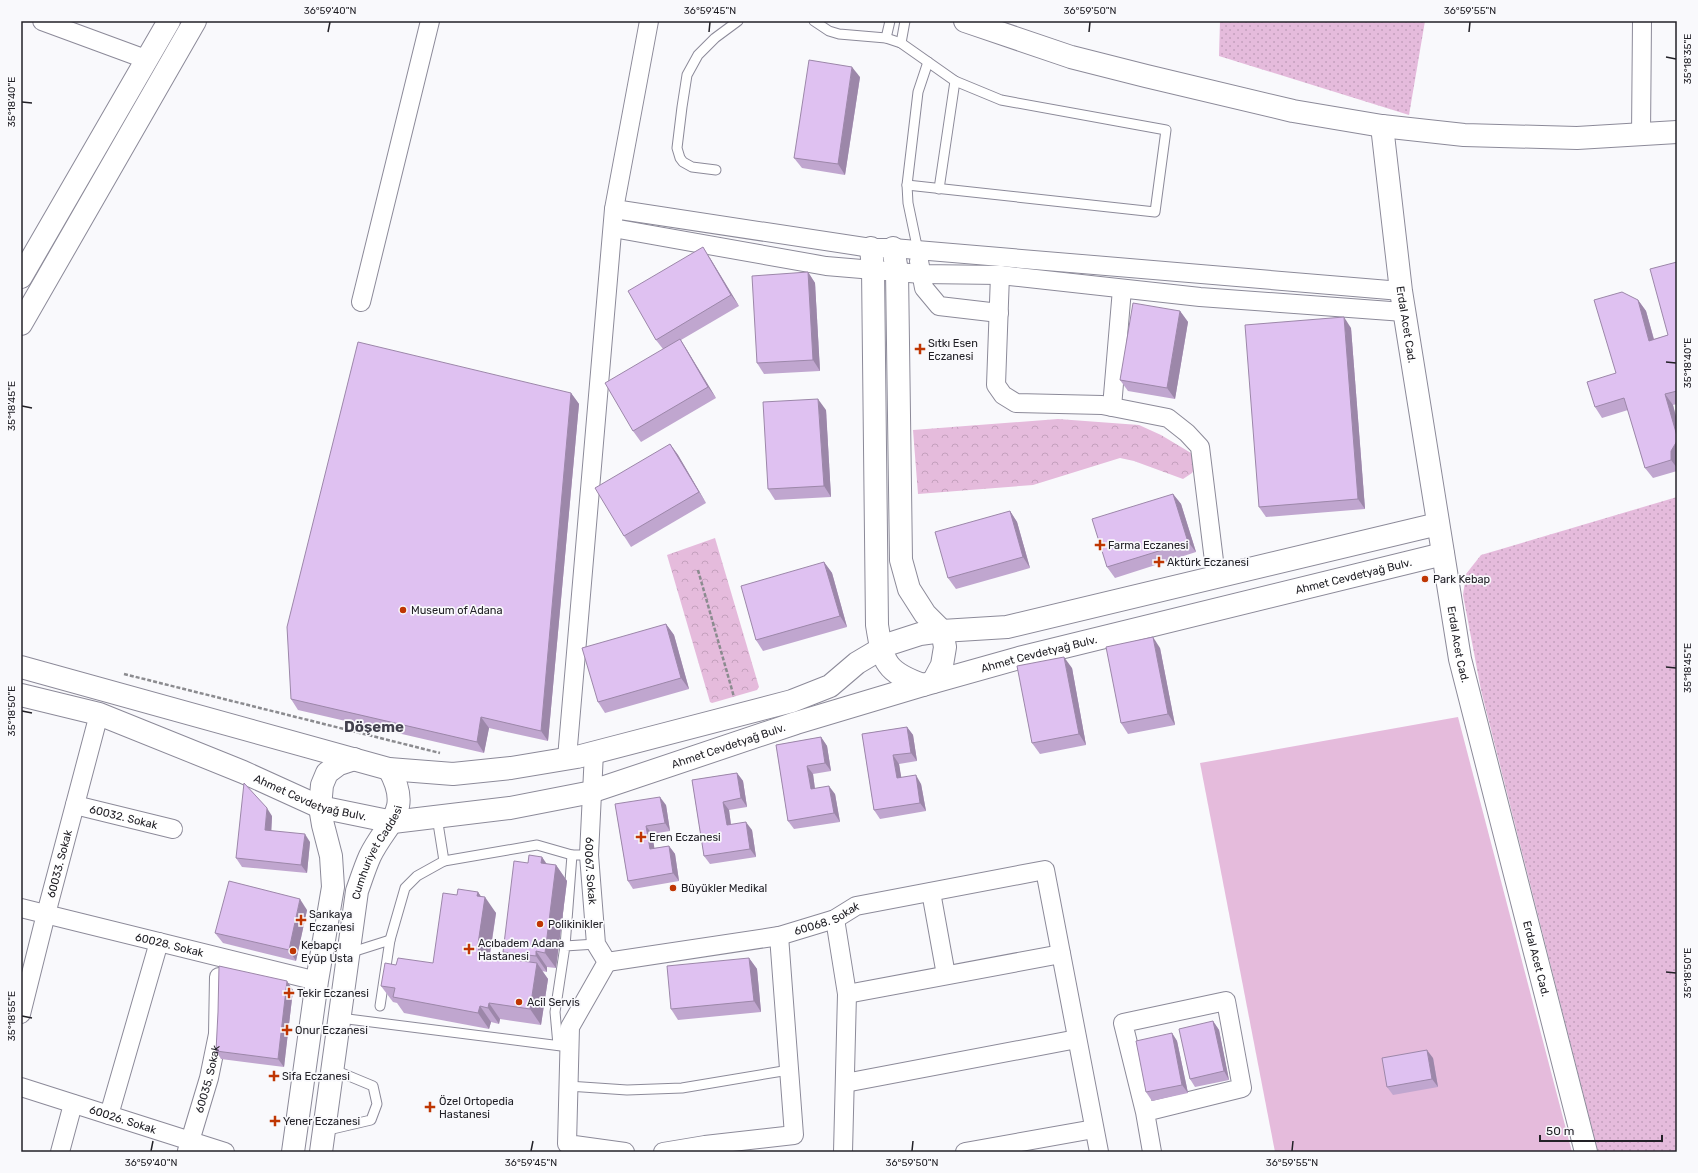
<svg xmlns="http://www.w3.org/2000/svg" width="1698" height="1173" font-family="Rubik,sans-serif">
	<defs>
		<pattern id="grass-dots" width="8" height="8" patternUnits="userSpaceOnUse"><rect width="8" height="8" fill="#e5bbdc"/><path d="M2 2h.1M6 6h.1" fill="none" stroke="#c4a0bd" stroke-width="1.8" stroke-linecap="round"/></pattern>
		<pattern id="park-crowns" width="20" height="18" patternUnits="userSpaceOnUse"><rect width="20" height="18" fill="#e5bbdc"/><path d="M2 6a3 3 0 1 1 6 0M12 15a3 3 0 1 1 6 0" fill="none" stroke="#c4a0bd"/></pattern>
	</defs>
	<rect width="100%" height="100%" fill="#f9f9fc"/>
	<g fill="url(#grass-dots)">
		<path d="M1220 21H1425L1409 115 1219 56Z"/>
		<path d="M1677 497V1152H1598L1481 690 1463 595 1466 574 1481 555Z"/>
	</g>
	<g fill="url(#park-crowns)">
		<path d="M1058 419 1139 425 1161 435 1191 453 1198 463 1192 473 1183 479 1134 461 1120 458 1033 485 918 494 913 430Z"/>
		<path d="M715 538 759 687 757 690 712 703 710 702 667 555Z"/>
	</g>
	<path fill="#e5bbdc" d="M1458 717 1572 1152H1275L1200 763Z"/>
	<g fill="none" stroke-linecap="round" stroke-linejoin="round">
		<defs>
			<g id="lane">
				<path d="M814 21 829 31 839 34 886 38 901 43 955 81 1001 100 1166 130 1155 212 907 185"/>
				<path d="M886 38 890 21"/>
				<path d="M901 43 905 21"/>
				<path d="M716 170 692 167 683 162 680 158 677 148 682 107 687 75 698 55 715 38 738 21"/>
				<path d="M939 189 955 81"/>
				<path d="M918 251 908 203 907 185 918 92 928 62"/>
				<path d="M437 817 444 861 537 845 572 855"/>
				<path d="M390 940 405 888 417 876 444 861"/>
				<path d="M565 946 572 855H589"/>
				<path d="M349 953 390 940 380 1006"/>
				<path d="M340 1018 569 1047"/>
				<path d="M558 1045 555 1012 565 946 596 944"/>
				<path d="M568 1086 627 1090 682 1088 789 1070"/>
				<path d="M324 1131 371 1120 377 1104 373 1086 332 1069"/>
			</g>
			<g id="street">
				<path d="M42 21 148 60"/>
				<path d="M1641 135 1642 21"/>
				<path d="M614 209 871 248H893L1401 291"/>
				<path d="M613 228 826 266 921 274 1000 275 1200 297 1404 312"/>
				<path d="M919 261 924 288 939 306 999 313"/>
				<path d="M1000 275 996 385 1003 395 1016 403 1102 405 1168 418 1187 433 1200 447 1216 577"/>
				<path d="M361 302 430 21"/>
				<path d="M1112 407 1122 289"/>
				<path id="s1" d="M594 752 589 855 596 944 607 962 570 1027 567 1144 625 1152"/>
				<path d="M567 758 614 209 649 21"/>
				<path id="s2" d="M75 805 173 829"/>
				<path d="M931 892 946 975"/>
				<path id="s3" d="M21 908 317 981"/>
				<path d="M835 919 847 994 843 1152"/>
				<path id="s4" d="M607 962 779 936 835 919 856 906 1045 870 1099 1152"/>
				<path d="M847 994 1061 954"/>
				<path id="s5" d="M21 1014 46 914 99 714"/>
				<path d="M845 1083 1077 1039"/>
				<path id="s6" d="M21 1087 225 1152"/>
				<path d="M1145 1112 1242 1088 1226 1001 1123 1023 1145 1112 1152 1152"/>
				<path d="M109 1115 159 942"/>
				<path id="s7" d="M187 1151 209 1078 218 1034 219 977"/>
				<path d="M60 1152 73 1104"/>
				<path d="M663 1152 705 1145 794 1135 779 936"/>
				<path d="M965 1152 1094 1129"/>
			</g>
			<g id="secondary">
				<path d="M965 21 1071 57 1146 76 1293 111 1382 126 1464 135 1577 138 1677 132"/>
				<path id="s8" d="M1382 126 1401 291 1460 659 1586 1152"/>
				<path d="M871 248 873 269 877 625C883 663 886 672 923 685"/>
				<path d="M893 248 897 271 901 560 909 589 925 614 942 631 945 647 942 665 933 682"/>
				<path d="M21 277 169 21"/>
				<path d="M21 324 195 21"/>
				<path d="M21 667 389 769 453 774 511 768 577 757 792 701 830 686 857 663 889 644 920 634 942 631 1007 627 1438 524"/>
				<path id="s9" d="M21 695 99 714 243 772 320 807 393 822 510 808 587 793 796 723 923 685 1019 658 1443 554"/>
				<path d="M293 1152 317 981 333 887 331 856 323 825 320 807 322 785 327 773 339 764 354 759"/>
				<path id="s10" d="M321 1152 357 891C361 880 365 867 370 856 387 821 413 812 389 769"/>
			</g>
		</defs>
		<use href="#lane" stroke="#8c8a99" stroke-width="11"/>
		<use href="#street" stroke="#8c8a99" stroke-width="20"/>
		<use href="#secondary" stroke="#8c8a99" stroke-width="24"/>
		<g stroke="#8b8b8f" stroke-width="2.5" stroke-dasharray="4 2" stroke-linecap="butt">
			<path d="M698 570 734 697"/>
			<path d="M124 674 440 753"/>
		</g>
		<use href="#lane" stroke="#fff" stroke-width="9"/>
		<use href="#street" stroke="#fff" stroke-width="18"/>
		<use href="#secondary" stroke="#fff" stroke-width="22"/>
	</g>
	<g fill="#c0a6cf">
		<path d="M860 77 845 175 802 168 794 158Z"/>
		<path d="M710 258 739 306 681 340 687 350 716 398 641 442 633 431 663 349 656 340Z"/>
		<path d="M1677 262V404L1673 405 1677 421V471L1653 478 1645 468 1628 410 1602 418 1595 407 1616 373 1638 300 1646 311 1654 339 1668 335Z"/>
		<path d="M808 272 815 283 820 371 764 374 757 363Z"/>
		<path d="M1180 311 1188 322 1175 399 1128 391 1120 380Z"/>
		<path d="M1351 328 1365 509 1266 517 1259 507Z"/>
		<path d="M571 393 579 404 548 741 489 728 484 753 298 710 291 699Z"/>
		<path d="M826 410 831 497 775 500 768 489Z"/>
		<path d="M670 444 678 455 706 503 631 547 624 536Z"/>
		<path d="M1173 494 1181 504 1196 552 1115 578 1107 567Z"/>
		<path d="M1010 511 1017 522 1030 568 956 589 948 578Z"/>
		<path d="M824 562 832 573 847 627 763 651 756 640Z"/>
		<path d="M666 624 674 635 689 689 605 713 598 702Z"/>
		<path d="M1160 648 1175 725 1128 734 1121 723Z"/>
		<path d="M1072 668 1086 745 1040 754 1032 743Z"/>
		<path d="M907 727 913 735 917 761 899 764 901 778 921 784 926 811 880 819 874 810 862 734Z"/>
		<path d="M821 737 827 746 831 771 813 774 815 789 835 794 840 822 794 829 788 821 776 745Z"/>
		<path d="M737 773 743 781 747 807 729 810 731 824 752 830 756 857 710 864 704 856 692 780Z"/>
		<path d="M615 804 666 805 670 831 652 834 654 848 669 846 675 854 679 881 633 889 628 881Z"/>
		<path d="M272 816 271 831 310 842 307 873 242 867 236 858Z"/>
		<path d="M542 857 546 864 556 865 567 881 556 968 547 967V972L542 971 548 979 541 1025 500 1019 499 1024 491 1022 489 1029 404 1013 397 1003 393 1002 381 986 396 965 433 963 457 895 478 892 481 897 496 913 490 956 508 959 503 952 528 863Z"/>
		<path d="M307 910 296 961 223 943 215 933Z"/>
		<path d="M749 958 757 969 761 1012 678 1020 671 1009Z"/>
		<path d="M293 990 284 1067 221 1059 216 1051Z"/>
		<path d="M1213 1021 1219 1030 1229 1080 1195 1087 1190 1079Z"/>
		<path d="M1172 1033 1177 1041 1188 1093 1152 1101 1146 1092Z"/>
		<path d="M1433 1058 1438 1087 1393 1095 1387 1087Z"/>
	</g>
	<g fill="#9c87a9">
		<path d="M852 67 860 77 845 175 838 164Z"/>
		<path d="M703 247 710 258 739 306 731 295Z"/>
		<path d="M808 272 815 283 820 371 813 360Z"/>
		<path d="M1638 300 1646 311 1657 351 1649 341Z"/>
		<path d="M1180 311 1188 322 1175 399 1167 388Z"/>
		<path d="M1344 317 1351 328 1365 509 1358 499Z"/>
		<path d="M680 339 687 350 716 398 708 387Z"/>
		<path d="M571 393 579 404 548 741 541 731Z"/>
		<path d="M1665 394 1673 405 1677 421V436Z"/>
		<path d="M818 399 826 410 831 497 824 486Z"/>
		<path d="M1677 441V468L1671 460V451Z"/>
		<path d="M670 444 678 455 706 503 699 492Z"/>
		<path d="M1173 494 1181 504 1196 552 1188 542Z"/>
		<path d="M1010 511 1017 522 1030 568 1023 557Z"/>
		<path d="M824 562 832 573 847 627 840 616Z"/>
		<path d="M666 624 674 635 689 689 681 678Z"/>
		<path d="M1153 637 1160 648 1175 725 1168 714Z"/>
		<path d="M1064 657 1072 668 1086 745 1079 734Z"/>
		<path d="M481 717 489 728 484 753 477 742Z"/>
		<path d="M907 727 913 735 917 761 911 753Z"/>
		<path d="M821 737 827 746 831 771 825 763Z"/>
		<path d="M893 755 899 764 903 787 897 778Z"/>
		<path d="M807 766 813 774 816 797 811 789Z"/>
		<path d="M737 773 743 781 747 807 741 798Z"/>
		<path d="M916 775 921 784 926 811 920 803Z"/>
		<path d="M829 786 835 794 840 822 834 813Z"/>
		<path d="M660 797 666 805 670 831 665 823Z"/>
		<path d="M723 802 729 810 732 833 727 825Z"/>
		<path d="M267 808 272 816 271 838 265 830Z"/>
		<path d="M746 822 752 830 756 857 750 849Z"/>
		<path d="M646 826 652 834 656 857 650 849Z"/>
		<path d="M305 834 310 842 307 873 301 865Z"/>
		<path d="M669 846 675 854 679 881 673 873Z"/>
		<path d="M542 857 553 873 541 863Z"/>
		<path d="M556 865 567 881 556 968 545 953Z"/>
		<path d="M478 892 484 901 485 897 496 913 489 958 478 955 477 896Z"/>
		<path d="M300 899 307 910 296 961 289 950Z"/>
		<path d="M536 951 547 967V972L536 956Z"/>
		<path d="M749 958 757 969 761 1012 754 1001Z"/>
		<path d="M537 963 548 979 541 1025 530 1009Z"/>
		<path d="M287 981 293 990 284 1067 278 1059Z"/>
		<path d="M489 1003 500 1019 499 1024 488 1008Z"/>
		<path d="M480 1006 491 1022 489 1029 478 1013Z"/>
		<path d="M1213 1021 1219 1030 1229 1080 1224 1071Z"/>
		<path d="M1172 1033 1177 1041 1188 1093 1182 1085Z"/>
		<path d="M1427 1050 1433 1058 1438 1087 1432 1079Z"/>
	</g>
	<g fill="#dfc1f1" stroke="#9c87a9">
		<path d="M809 60 852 67 838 164 794 158Z"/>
		<path d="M703 247 731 295 656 340 628 291Z"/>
		<path d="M1677 262V391L1665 394 1677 436V441L1671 451V460L1645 468 1624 398 1595 407 1587 382 1616 373 1594 300 1622 292 1638 300 1649 341 1668 335 1650 269Z"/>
		<path d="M808 272 813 360 757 363 752 276Z"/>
		<path d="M1133 303 1180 311 1167 388 1120 380Z"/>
		<path d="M1344 317 1358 499 1259 507 1245 325Z"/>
		<path d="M680 339 708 387 633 431 605 383Z"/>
		<path d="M358 342 571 393 541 731 481 717 477 742 291 699 287 627Z"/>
		<path d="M818 399 824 486 768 489 763 402Z"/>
		<path d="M670 444 699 492 624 536 595 488Z"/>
		<path d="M1173 494 1188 542 1107 567 1092 519Z"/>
		<path d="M1010 511 1023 557 948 578 935 532Z"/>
		<path d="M824 562 840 616 756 640 741 586Z"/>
		<path d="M666 624 681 678 598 702 582 648Z"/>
		<path d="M1153 637 1168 714 1121 723 1106 647Z"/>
		<path d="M1064 657 1079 734 1032 743 1017 666Z"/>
		<path d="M907 727 911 753 893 755 897 778 916 775 920 803 874 810 862 734Z"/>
		<path d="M821 737 825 763 807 766 811 789 829 786 834 813 788 821 776 745Z"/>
		<path d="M737 773 741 798 723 802 727 825 746 822 750 849 704 856 692 780Z"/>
		<path d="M244 783 267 808 265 830 305 834 301 865 236 858Z"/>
		<path d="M660 797 665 823 646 826 650 849 669 846 673 873 628 881 615 804Z"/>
		<path d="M529 855 542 857 541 863 556 865 545 953 536 951V956L503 952 514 861 528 863Z"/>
		<path d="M229 881 300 899 289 950 215 933Z"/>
		<path d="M458 889 478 892 477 896 485 897 478 944H479L478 955 537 963 530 1009 489 1003 488 1008 480 1006 478 1013 393 997 395 988 381 986 385 963 396 965 398 958 433 963 443 893 457 895Z"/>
		<path d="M749 958 754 1001 671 1009 667 966Z"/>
		<path d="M219 966 287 981 278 1059 216 1051 218 1012Z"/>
		<path d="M1213 1021 1224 1071 1190 1079 1179 1029Z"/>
		<path d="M1172 1033 1182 1085 1146 1092 1136 1041Z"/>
		<path d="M1427 1050 1432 1079 1387 1087 1382 1058Z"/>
	</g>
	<path fill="none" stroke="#222127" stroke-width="1.5" d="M328 32 330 22M709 32 710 22M1089 32 1090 22M1469 32 1470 22M1666 57 1676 59M22 102 32 103M1666 362 1676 363M22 406 32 408M1666 667 1676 668M22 711 32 713M1666 972 1676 973M22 1016 32 1018M151 1151 153 1141M531 1151 533 1141M912 1151 913 1141M1292 1151 1293 1141"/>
	<g fill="#bf3603" stroke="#f9f9fc" stroke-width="1.5">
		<path d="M918 343h4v4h4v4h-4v4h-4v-4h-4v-4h4z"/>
		<path d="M1098 539h4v4h4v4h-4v4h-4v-4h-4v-4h4z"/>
		<path d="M1157 556h4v4h4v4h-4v4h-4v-4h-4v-4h4z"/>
		<circle cx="1425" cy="579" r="4"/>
		<circle cx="403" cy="610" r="4"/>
		<path d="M639 831h4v4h4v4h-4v4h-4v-4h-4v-4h4z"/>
		<circle cx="673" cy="888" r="4"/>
		<path d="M299 914h4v4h4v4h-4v4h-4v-4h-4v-4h4z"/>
		<circle cx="540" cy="924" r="4"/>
		<path d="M467 943h4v4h4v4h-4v4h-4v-4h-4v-4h4z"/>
		<circle cx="293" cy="951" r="4"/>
		<path d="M287 987h4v4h4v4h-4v4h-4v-4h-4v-4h4z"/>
		<circle cx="519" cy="1002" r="4"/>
		<path d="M285 1024h4v4h4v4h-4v4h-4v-4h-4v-4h4z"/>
		<path d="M272 1070h4v4h4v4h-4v4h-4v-4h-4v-4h4z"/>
		<path d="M428 1101h4v4h4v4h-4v4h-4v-4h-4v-4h4z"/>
		<path d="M273 1115h4v4h4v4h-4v4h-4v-4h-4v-4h4z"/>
	</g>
	<g text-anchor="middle" stroke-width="3.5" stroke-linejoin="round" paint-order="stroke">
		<g font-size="11" fill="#222127" stroke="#f9f9fc">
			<text dy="4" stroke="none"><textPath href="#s8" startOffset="200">Erdal Acet Cad.</textPath></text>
			<text dy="4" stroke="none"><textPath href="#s9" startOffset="1388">Ahmet Cevdetyağ Bulv.</textPath></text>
			<text dy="4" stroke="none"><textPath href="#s8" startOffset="524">Erdal Acet Cad.</textPath></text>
			<text dy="4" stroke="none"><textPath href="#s9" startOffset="1064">Ahmet Cevdetyağ Bulv.</textPath></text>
			<text dy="4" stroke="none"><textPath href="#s9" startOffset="740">Ahmet Cevdetyağ Bulv.</textPath></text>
			<text dy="4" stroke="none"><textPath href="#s9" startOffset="308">Ahmet Cevdetyağ Bulv.</textPath></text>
			<text dy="4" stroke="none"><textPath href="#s2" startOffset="50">60032. Sokak</textPath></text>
			<text dy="4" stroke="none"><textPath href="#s10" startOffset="307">Cumhuriyet Caddesi</textPath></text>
			<text dy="4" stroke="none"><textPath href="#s5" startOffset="155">60033. Sokak</textPath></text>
			<text dy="4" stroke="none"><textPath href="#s1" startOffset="119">60067. Sokak</textPath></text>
			<text dy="4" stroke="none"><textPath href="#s4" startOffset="225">60068. Sokak</textPath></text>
			<text dy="4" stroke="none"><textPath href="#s3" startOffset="153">60028. Sokak</textPath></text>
			<text dy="4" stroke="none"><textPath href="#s8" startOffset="848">Erdal Acet Cad.</textPath></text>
			<text dy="4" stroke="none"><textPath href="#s7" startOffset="75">60035. Sokak</textPath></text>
			<text dy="4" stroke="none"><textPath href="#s6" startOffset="107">60026. Sokak</textPath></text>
		</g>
		<g font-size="11" fill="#222127" stroke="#f9f9fc" text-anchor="start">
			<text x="928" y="347">Sıtkı Esen<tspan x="928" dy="13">Eczanesi</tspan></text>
			<text x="1108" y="549">Farma Eczanesi</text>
			<text x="1167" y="566">Aktürk Eczanesi</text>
			<text x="1433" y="583">Park Kebap</text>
			<text x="411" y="614">Museum of Adana</text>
			<text x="649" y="841">Eren Eczanesi</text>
			<text x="681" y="892">Büyükler Medikal</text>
			<text x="309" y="918">Sarıkaya<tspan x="309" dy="13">Eczanesi</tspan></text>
			<text x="548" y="928">Polikinikler</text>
			<text x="478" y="947">Acıbadem Adana<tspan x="478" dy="13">Hastanesi</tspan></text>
			<text x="301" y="949">Kebapçı<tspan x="301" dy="13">Eyüp Usta</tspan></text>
			<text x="297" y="997">Tekir Eczanesi</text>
			<text x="527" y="1006">Acil Servis</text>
			<text x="295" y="1034">Onur Eczanesi</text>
			<text x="282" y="1080">Sifa Eczanesi</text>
			<text x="439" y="1105">Özel Ortopedia<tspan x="439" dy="13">Hastanesi</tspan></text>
			<text x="283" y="1125">Yener Eczanesi</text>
		</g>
		<g font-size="15" font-weight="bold" fill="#42404d" stroke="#f9f9fc">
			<text x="374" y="732">Döşeme</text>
		</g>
	</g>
	<rect width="1698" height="1173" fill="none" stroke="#f9f9fc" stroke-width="44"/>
	<path d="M1540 1135v6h122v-6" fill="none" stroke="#222127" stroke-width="2"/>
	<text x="1546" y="1135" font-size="12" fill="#222127" stroke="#f9f9fc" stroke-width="3" paint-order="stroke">50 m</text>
	<rect x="22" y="22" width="1654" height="1129" fill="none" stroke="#222127" stroke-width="1.5"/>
	<g font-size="10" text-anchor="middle" fill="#222127">
		<text x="330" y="14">36°59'40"N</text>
		<text x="710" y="14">36°59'45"N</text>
		<text x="1090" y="14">36°59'50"N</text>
		<text x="1470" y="14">36°59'55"N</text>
		<text transform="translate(1687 59) rotate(-90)" y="4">35°18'35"E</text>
		<text transform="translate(11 102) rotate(-90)" y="4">35°18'40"E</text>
		<text transform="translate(1687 363) rotate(-90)" y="4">35°18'40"E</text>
		<text transform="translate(11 406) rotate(-90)" y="4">35°18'45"E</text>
		<text transform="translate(1687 668) rotate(-90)" y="4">35°18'45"E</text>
		<text transform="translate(11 711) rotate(-90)" y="4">35°18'50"E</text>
		<text transform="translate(1687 973) rotate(-90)" y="4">35°18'50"E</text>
		<text transform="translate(11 1016) rotate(-90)" y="4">35°18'55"E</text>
		<text x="151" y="1166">36°59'40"N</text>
		<text x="531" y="1166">36°59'45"N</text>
		<text x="912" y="1166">36°59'50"N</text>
		<text x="1292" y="1166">36°59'55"N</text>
	</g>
</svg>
